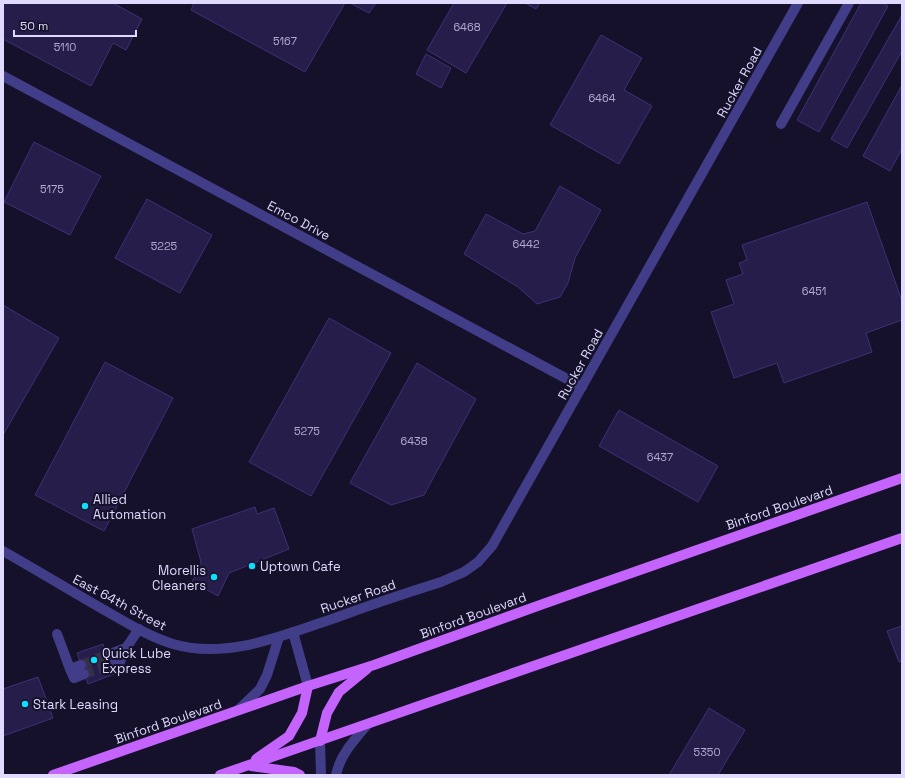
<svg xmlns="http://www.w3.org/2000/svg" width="905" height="778" font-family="'Space Grotesk',sans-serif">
	<rect width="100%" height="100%" fill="#16112a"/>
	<g fill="#271d4a" stroke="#3f3076">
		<path d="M3 3H113L142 19 126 50 113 43 91 86 3 39Z"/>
		<path d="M194 3H345L305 72 191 10Z"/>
		<path d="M350 3H376L369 13Z"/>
		<path d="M454 3H507L466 73 427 50Z"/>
		<path d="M525 3H540L536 9Z"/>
		<path d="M861 3H882L888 6 819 132 797 120Z"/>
		<path d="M902 15V51L847 148 831 139Z"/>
		<path d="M601 35 642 58 624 90 652 106 619 164 550 125Z"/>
		<path d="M426 54 451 68 441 88 416 74Z"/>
		<path d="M902 85V149L890 171 863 156Z"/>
		<path d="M34 142 101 176 70 235 4 202Z"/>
		<path d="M560 186 601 210 575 258 568 283 560 297 537 304 518 287 464 254 486 214 523 234 535 231Z"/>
		<path d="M147 199 212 235 180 293 115 258Z"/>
		<path d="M867 202 902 301V320L866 333 872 352 784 383 777 363 734 378 711 312 734 304 726 280 743 274 739 263 747 260 742 245Z"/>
		<path d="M3 305 59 338 3 435Z"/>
		<path d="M329 318 391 353 311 496 249 462Z"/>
		<path d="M105 362 173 398 104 531 35 495Z"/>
		<path d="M417 363 476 399 424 495 391 505 350 483Z"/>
		<path d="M619 410 718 466 698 502 599 446Z"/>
		<path d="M255 507 257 514 274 508 289 549 229 573 218 596 192 582 201 562 192 529Z"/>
		<path d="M902 626V661L899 662 887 631Z"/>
		<path d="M103 644 114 674 88 684 77 653Z"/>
		<path d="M38 677 53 718 3 736V689Z"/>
		<path d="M709 708 745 730 718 775H669Z"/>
	</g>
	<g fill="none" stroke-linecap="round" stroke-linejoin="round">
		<g stroke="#342f4a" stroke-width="10" stroke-dasharray="10 5" stroke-linecap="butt">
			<path d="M81 665 107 655"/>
			<path d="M84 674 111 665"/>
		</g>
		<g stroke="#413d88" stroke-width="10">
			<path d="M3 76 582 387"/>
			<path d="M781 124 849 3"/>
			<path d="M3 551C40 572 76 594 113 615 132 626 151 637 173 644 228 660 283 635 335 618 370 605 406 593 441 582L464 572 478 562 492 546 798 3"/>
			<path d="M293 632 308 686"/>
			<path d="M57 634 70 669 81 665"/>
			<path d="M107 655 126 648"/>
			<path d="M111 665 120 662 126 648 139 629"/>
			<path d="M70 669 74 678 84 674"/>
			<path d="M238 710 260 689 267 675 279 637"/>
			<path d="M320 741 321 775"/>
			<path d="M336 775C340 755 354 740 367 725"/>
		</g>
		<g stroke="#c564fc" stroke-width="10">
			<path d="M320 741 327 713 339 692 367 669"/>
			<path d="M256 759 289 736 302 713 308 686"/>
			<path d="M251 766 294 772 300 775"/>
			<path d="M53 775 308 686 374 665 543 604 902 478"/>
			<path d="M220 775C448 696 675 616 902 538"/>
		</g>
	</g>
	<g fill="#0adffb" stroke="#16112a" stroke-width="1.5">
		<circle cx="85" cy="506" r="4"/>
		<circle cx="252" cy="566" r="4"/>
		<circle cx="214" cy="577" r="4"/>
		<circle cx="94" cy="660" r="4"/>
		<circle cx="25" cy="704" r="4"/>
	</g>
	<g text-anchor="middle" stroke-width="4" stroke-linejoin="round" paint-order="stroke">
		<g font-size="11" fill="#b1abd1">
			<text x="467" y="31">6468</text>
			<text x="285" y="45">5167</text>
			<text x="65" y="51">5110</text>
			<text x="602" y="102">6464</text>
			<text x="52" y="193">5175</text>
			<text x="526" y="248">6442</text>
			<text x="164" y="250">5225</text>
			<text x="814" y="295">6451</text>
			<text x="307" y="435">5275</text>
			<text x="414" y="445">6438</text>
			<text x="660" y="461">6437</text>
			<text x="707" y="756">5350</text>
		</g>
		<g font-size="13" fill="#dfdafe" stroke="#16112a">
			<text transform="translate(739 82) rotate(-61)" y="5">Rucker Road</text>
			<text transform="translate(299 220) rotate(28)" y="5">Emco Drive</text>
			<text transform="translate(580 364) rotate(-61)" y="5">Rucker Road</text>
			<text transform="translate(779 507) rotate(-19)" y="5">Binford Boulevard</text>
			<text transform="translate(358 596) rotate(-19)" y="5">Rucker Road</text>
			<text transform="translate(120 602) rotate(28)" y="5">East 64th Street</text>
			<text transform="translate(473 615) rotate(-20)" y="5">Binford Boulevard</text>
			<text transform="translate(168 721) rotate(-19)" y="5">Binford Boulevard</text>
		</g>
		<g font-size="13" fill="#dfdafe" stroke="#16112a" text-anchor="start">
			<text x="93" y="504">Allied<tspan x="93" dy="15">Automation</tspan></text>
			<text x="260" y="571">Uptown Cafe</text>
			<text x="206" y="575" text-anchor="end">Morellis<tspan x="206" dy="15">Cleaners</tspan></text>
			<text x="102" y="658">Quick Lube<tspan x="102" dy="15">Express</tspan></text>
			<text x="33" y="709">Stark Leasing</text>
		</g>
	</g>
	<rect width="905" height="778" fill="none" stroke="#dfdafe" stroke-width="8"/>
	<path d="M14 30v6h122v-6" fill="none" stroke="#dfdafe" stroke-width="2"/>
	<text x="20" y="30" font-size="12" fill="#dfdafe" stroke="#16112a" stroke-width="3" paint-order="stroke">50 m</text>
</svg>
